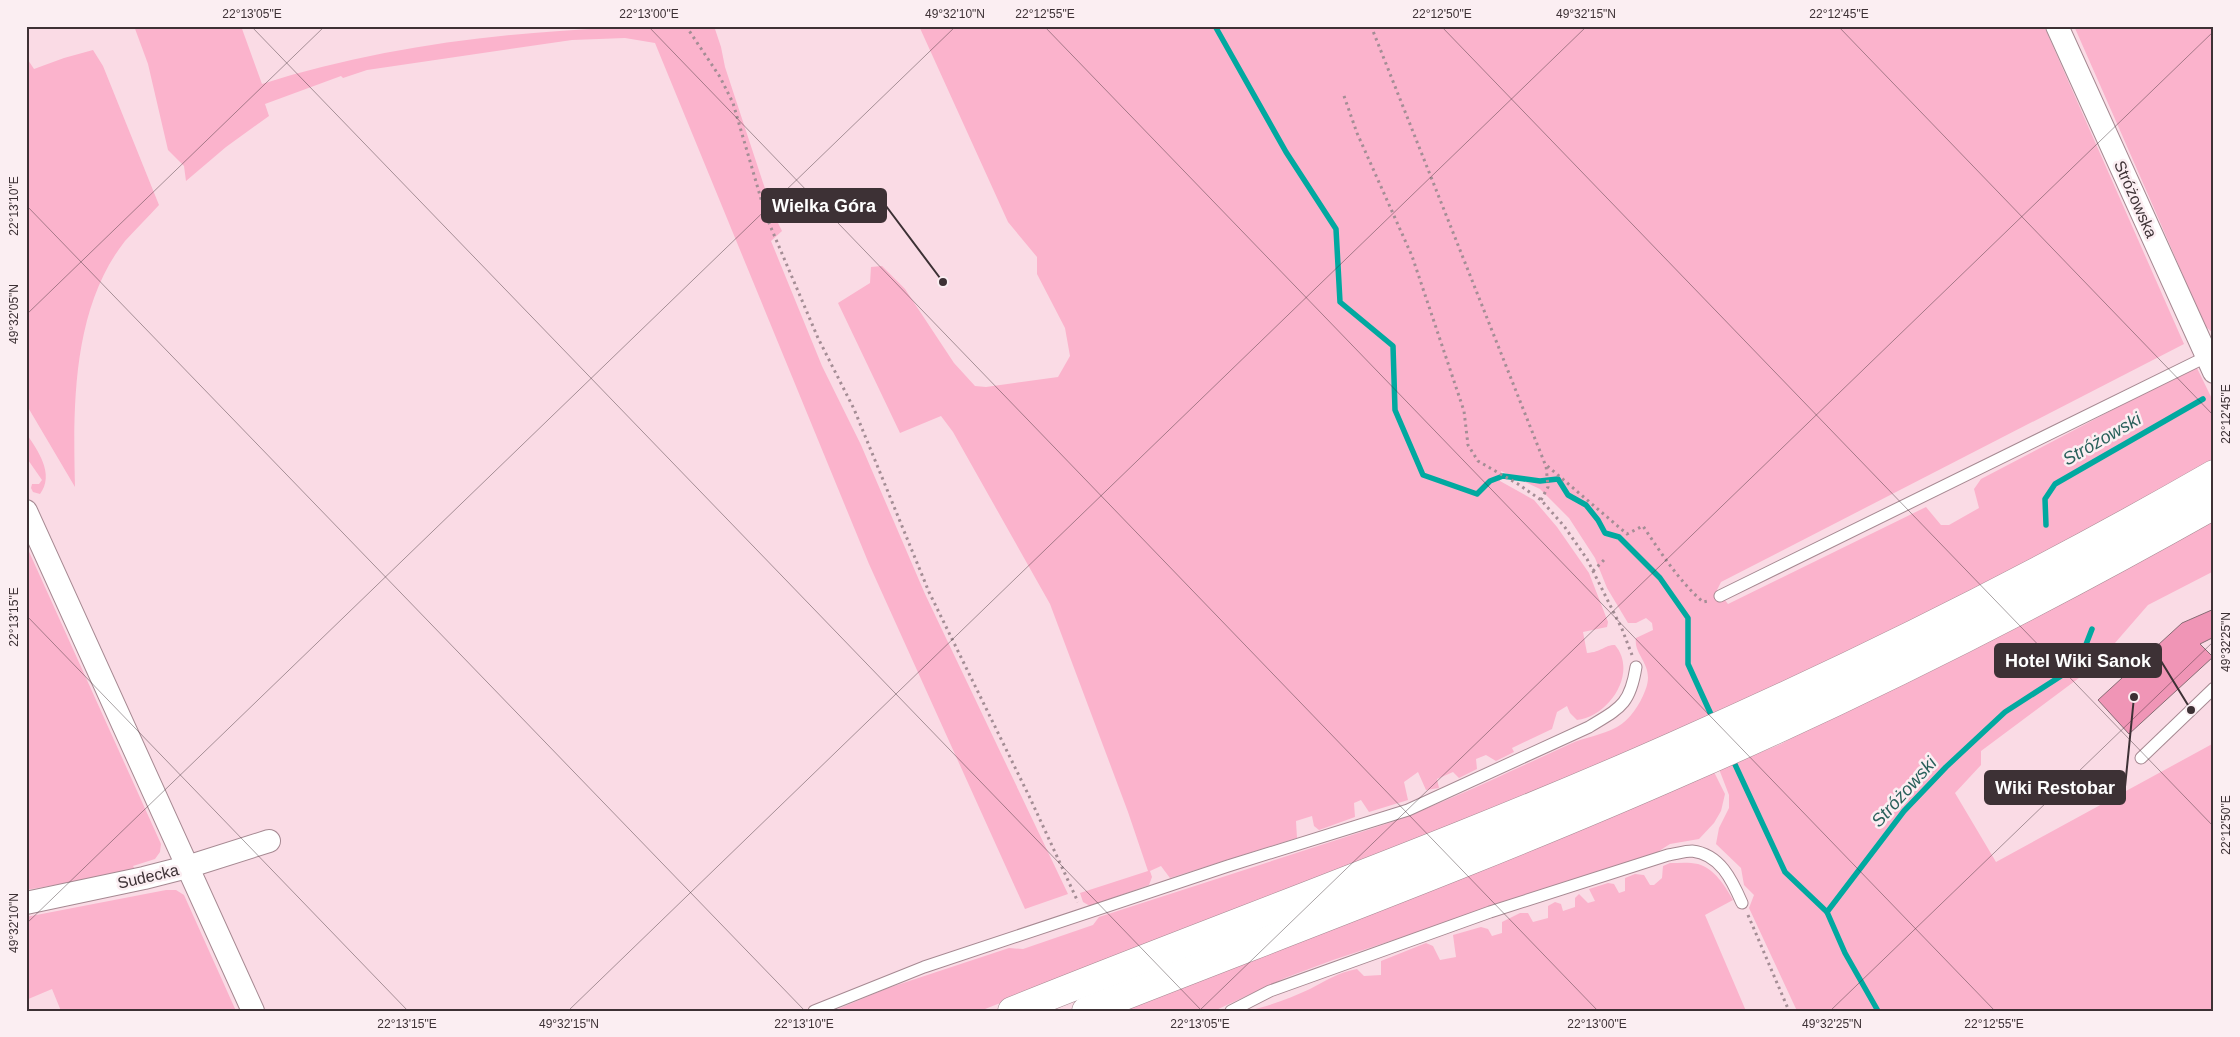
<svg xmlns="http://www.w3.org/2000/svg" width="2240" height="1037" font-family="Helvetica,sans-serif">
	<rect width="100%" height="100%" fill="#fadbe5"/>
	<g fill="#fbb3cc">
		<path d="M134 26H241L262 84C407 38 562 26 714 26L721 47 725 67 773 213 782 231 771 241 822 366 861 445 925 594 1068 894 1025 909 869 564 655 43 625 38 572 40 367 70 343 78 341 76 265 104 269 116 226 147 186 181 184 166 168 150 148 64Z"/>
		<path d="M919 26H2044L2184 344 1721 582 1717 590 1728 604 1926 507 1941 525H1949L1979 508 1974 489 1981 479 2196 366 2214 403V459L2060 546 1820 666 1555 784 980 1011H833L888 988 1009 948 1023 949 1093 925 1099 917 1392 822C1453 799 1511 771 1570 744 1585 737 1603 735 1617 727 1630 720 1640 704 1645 691 1656 665 1633 656 1636 638L1653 630 1652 623 1646 618 1636 623H1628L1607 588 1595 558 1569 518 1540 489 1501 471 1500 481 1534 500 1557 527 1589 573 1608 622 1607 627 1583 632 1587 653C1602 652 1604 645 1615 645 1638 672 1610 716 1577 720L1570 713 1567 706 1557 712 1552 729 1512 748 1514 752 1496 761 1486 755 1476 759 1477 769 1459 778 1453 772 1437 779 1439 788 1426 790 1418 772 1404 782 1408 800 1369 812 1361 800 1354 803 1355 817 1319 830 1314 826 1312 816 1296 821 1297 838 1170 878 1161 866 1150 871 1152 877 1149 885 1090 906 1083 902 1080 893 1148 871 1128 812 1050 604 953 432 941 416 900 433 838 303 870 283 871 267 882 266 905 289 954 363 975 386 986 387 1058 377 1070 356 1065 328 1037 274V257L1008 222Z"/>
		<path d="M2074 26H2214V334L2204 325C2162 225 2118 126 2074 26Z"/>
		<path d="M93 50 103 66 159 205C148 217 136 229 125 241 72 308 73 407 75 487L26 404V57L34 69 64 58Z"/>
		<path d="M26 433C38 451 55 474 40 494L33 492 31 488 32 484H39L42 480 26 457Z"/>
		<path d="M2214 517V571L2148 605 2095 666 1981 751V765L1955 793 1996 862 2214 743V1011H1797L1749 908 1754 895 1744 885 1741 868 1716 844 1719 828 1729 808V795L1719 769 1781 744 1826 719Z"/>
		<path d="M26 545 161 844 160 852 155 859 133 866 136 871 26 890Z"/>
		<path d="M1714 772 1725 794 1721 811 1714 823 1699 839 1670 844 1656 853 1333 960 1285 978 1214 1011H1117Z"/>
		<path d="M1670 863C1679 863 1689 862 1698 864 1714 868 1726 887 1733 900L1705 915 1746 1011H1246C1268 1007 1290 998 1310 989 1325 981 1339 972 1357 969L1364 976 1381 975V961L1426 943 1433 946 1440 960 1456 957 1453 935 1481 927 1488 929 1492 936 1502 933V922L1520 913H1528L1533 922 1548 918V906L1555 902 1561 904 1563 911 1575 907V898L1579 894 1588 903 1595 901 1589 889 1608 883 1614 884 1619 893 1625 891V878L1635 874 1644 875 1650 885H1654L1662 878 1663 866Z"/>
		<path d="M166 890H176L184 895 236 1011H61L52 989 26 1000V917Z"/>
	</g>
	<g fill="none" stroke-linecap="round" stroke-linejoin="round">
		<g stroke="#01a9a0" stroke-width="5.5">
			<path d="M1215 26 1286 152 1336 229 1340 302 1393 346 1395 410 1423 475 1477 494 1490 481 1503 476 1540 481 1558 479 1568 495 1586 505 1598 520 1605 533 1619 537 1660 578 1688 618V664L1714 721"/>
			<path d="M2046 525 2045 499 2055 484 2203 399"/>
			<path d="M1732 758 1785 872 1827 912"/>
			<path d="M1878 1011 1845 953 1827 912 1904 811 1946 767 2005 712 2078 665 2092 629"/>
		</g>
	</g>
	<path fill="#f095b6" stroke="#866b74" d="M2214 609V637L2200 644 2213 657 2129 734 2098 700 2182 623Z"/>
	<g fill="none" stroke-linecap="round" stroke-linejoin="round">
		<defs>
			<g id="lane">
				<path d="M1720 596 2210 355"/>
				<path d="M2141 758 2214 688"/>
				<path d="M814 1011 924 967 1228 866 1408 810 1589 727C1620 708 1630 705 1636 667"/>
				<path d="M1231 1011 1270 991 1490 912 1668 855C1675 854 1685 851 1692 851 1720 854 1732 880 1742 903"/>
			</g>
			<g id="street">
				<path d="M2057 26 2214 372"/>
				<path d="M26 511 253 1011"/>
				<path d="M26 903 144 878 187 867 269 841"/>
			</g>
			<g id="primary">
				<path d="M1012 1011C1233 922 1458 842 1676 745 1860 664 2040 574 2214 474"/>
				<path d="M1086 1011C1286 932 1489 857 1686 770 1867 691 2042 602 2214 505"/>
			</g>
		</defs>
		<use href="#lane" stroke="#a68992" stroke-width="13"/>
		<use href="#street" stroke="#a68992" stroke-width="24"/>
		<use href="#primary" stroke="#a68992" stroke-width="29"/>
		<g stroke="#a48d95" stroke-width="3" stroke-dasharray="2.5 4" stroke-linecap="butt">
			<path d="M686 26 720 77 733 103 766 216 818 338 854 409 929 592 1030 798 1078 902"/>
			<path d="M1371 26 1545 464 1627 534 1643 526C1661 553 1679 581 1703 602L1708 601"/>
			<path d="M1344 96 1357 133 1412 256 1464 411 1468 445 1478 461 1518 484 1541 500 1564 526 1587 559 1622 629 1632 655"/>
			<path d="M1541 500 1548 487 1546 465"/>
			<path d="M1593 571 1606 558"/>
			<path d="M1748 915 1789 1011"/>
		</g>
		<use href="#lane" stroke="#fff" stroke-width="11"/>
		<use href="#street" stroke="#fff" stroke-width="22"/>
		<use href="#primary" stroke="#fff" stroke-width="28"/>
	</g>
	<path fill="none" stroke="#3d3135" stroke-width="1" stroke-opacity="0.45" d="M251 26 1202 1011M648 26 1598 1011M1044 26 1995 1011M1441 26 2214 827M1838 26 2214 416M26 205 805 1011M26 315 325 26M26 615 408 1011M26 924 956 26M568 1011 1587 26M1199 1011 2214 31M1830 1011 2214 641"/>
	<g text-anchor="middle" stroke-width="5" stroke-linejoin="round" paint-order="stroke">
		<g font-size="16" fill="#3d3135" stroke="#fbeef2">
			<text transform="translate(2136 199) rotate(66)" y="6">Stróżowska</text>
			<text transform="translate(148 876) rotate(-13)" y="6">Sudecka</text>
		</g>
		<g font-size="18" font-style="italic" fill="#29605b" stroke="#fbeef2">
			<text transform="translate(2102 439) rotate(-30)" y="6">Stróżowski</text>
			<text transform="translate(1904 792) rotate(-48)" y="6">Stróżowski</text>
		</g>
	</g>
	<path fill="none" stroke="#3d3135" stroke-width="2" d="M943 282L886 206M2191 710L2161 661M2134 697L2125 787"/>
	<g fill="#3d3135" stroke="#fbeef2" stroke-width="2">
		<circle cx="943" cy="282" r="5"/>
		<circle cx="2191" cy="710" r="5"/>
		<circle cx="2134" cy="697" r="5"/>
	</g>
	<g fill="#3d3135" stroke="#3d3135" stroke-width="2">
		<rect x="762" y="189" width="124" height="33" rx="5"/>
		<rect x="1995" y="644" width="166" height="33" rx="5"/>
		<rect x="1985" y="771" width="140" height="33" rx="5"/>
	</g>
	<g font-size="18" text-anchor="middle" font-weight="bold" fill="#fff">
		<text x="824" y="212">Wielka Góra</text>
		<text x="2078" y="667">Hotel Wiki Sanok</text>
		<text x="2055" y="794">Wiki Restobar</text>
	</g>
	<rect width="2240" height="1037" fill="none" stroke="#fbeef2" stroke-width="55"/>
	<rect x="28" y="28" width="2184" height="982" fill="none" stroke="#3d3135" stroke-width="2"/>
	<g font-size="12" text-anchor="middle" fill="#3d3135">
		<text x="252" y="18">22°13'05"E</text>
		<text x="649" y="18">22°13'00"E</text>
		<text x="955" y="18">49°32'10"N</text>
		<text x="1045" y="18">22°12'55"E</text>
		<text x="1442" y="18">22°12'50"E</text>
		<text x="1586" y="18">49°32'15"N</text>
		<text x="1839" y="18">22°12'45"E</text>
		<text transform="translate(14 206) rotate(-90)" y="4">22°13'10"E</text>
		<text transform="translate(14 314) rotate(-90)" y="4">49°32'05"N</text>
		<text transform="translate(2226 414) rotate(-90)" y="4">22°12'45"E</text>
		<text transform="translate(14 617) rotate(-90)" y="4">22°13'15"E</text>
		<text transform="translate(2226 642) rotate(-90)" y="4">49°32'25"N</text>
		<text transform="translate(2226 825) rotate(-90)" y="4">22°12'50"E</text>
		<text transform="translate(14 923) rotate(-90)" y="4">49°32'10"N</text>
		<text x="407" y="1028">22°13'15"E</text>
		<text x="569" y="1028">49°32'15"N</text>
		<text x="804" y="1028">22°13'10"E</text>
		<text x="1200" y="1028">22°13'05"E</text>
		<text x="1597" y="1028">22°13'00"E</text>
		<text x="1832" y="1028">49°32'25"N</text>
		<text x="1994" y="1028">22°12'55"E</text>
	</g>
</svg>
